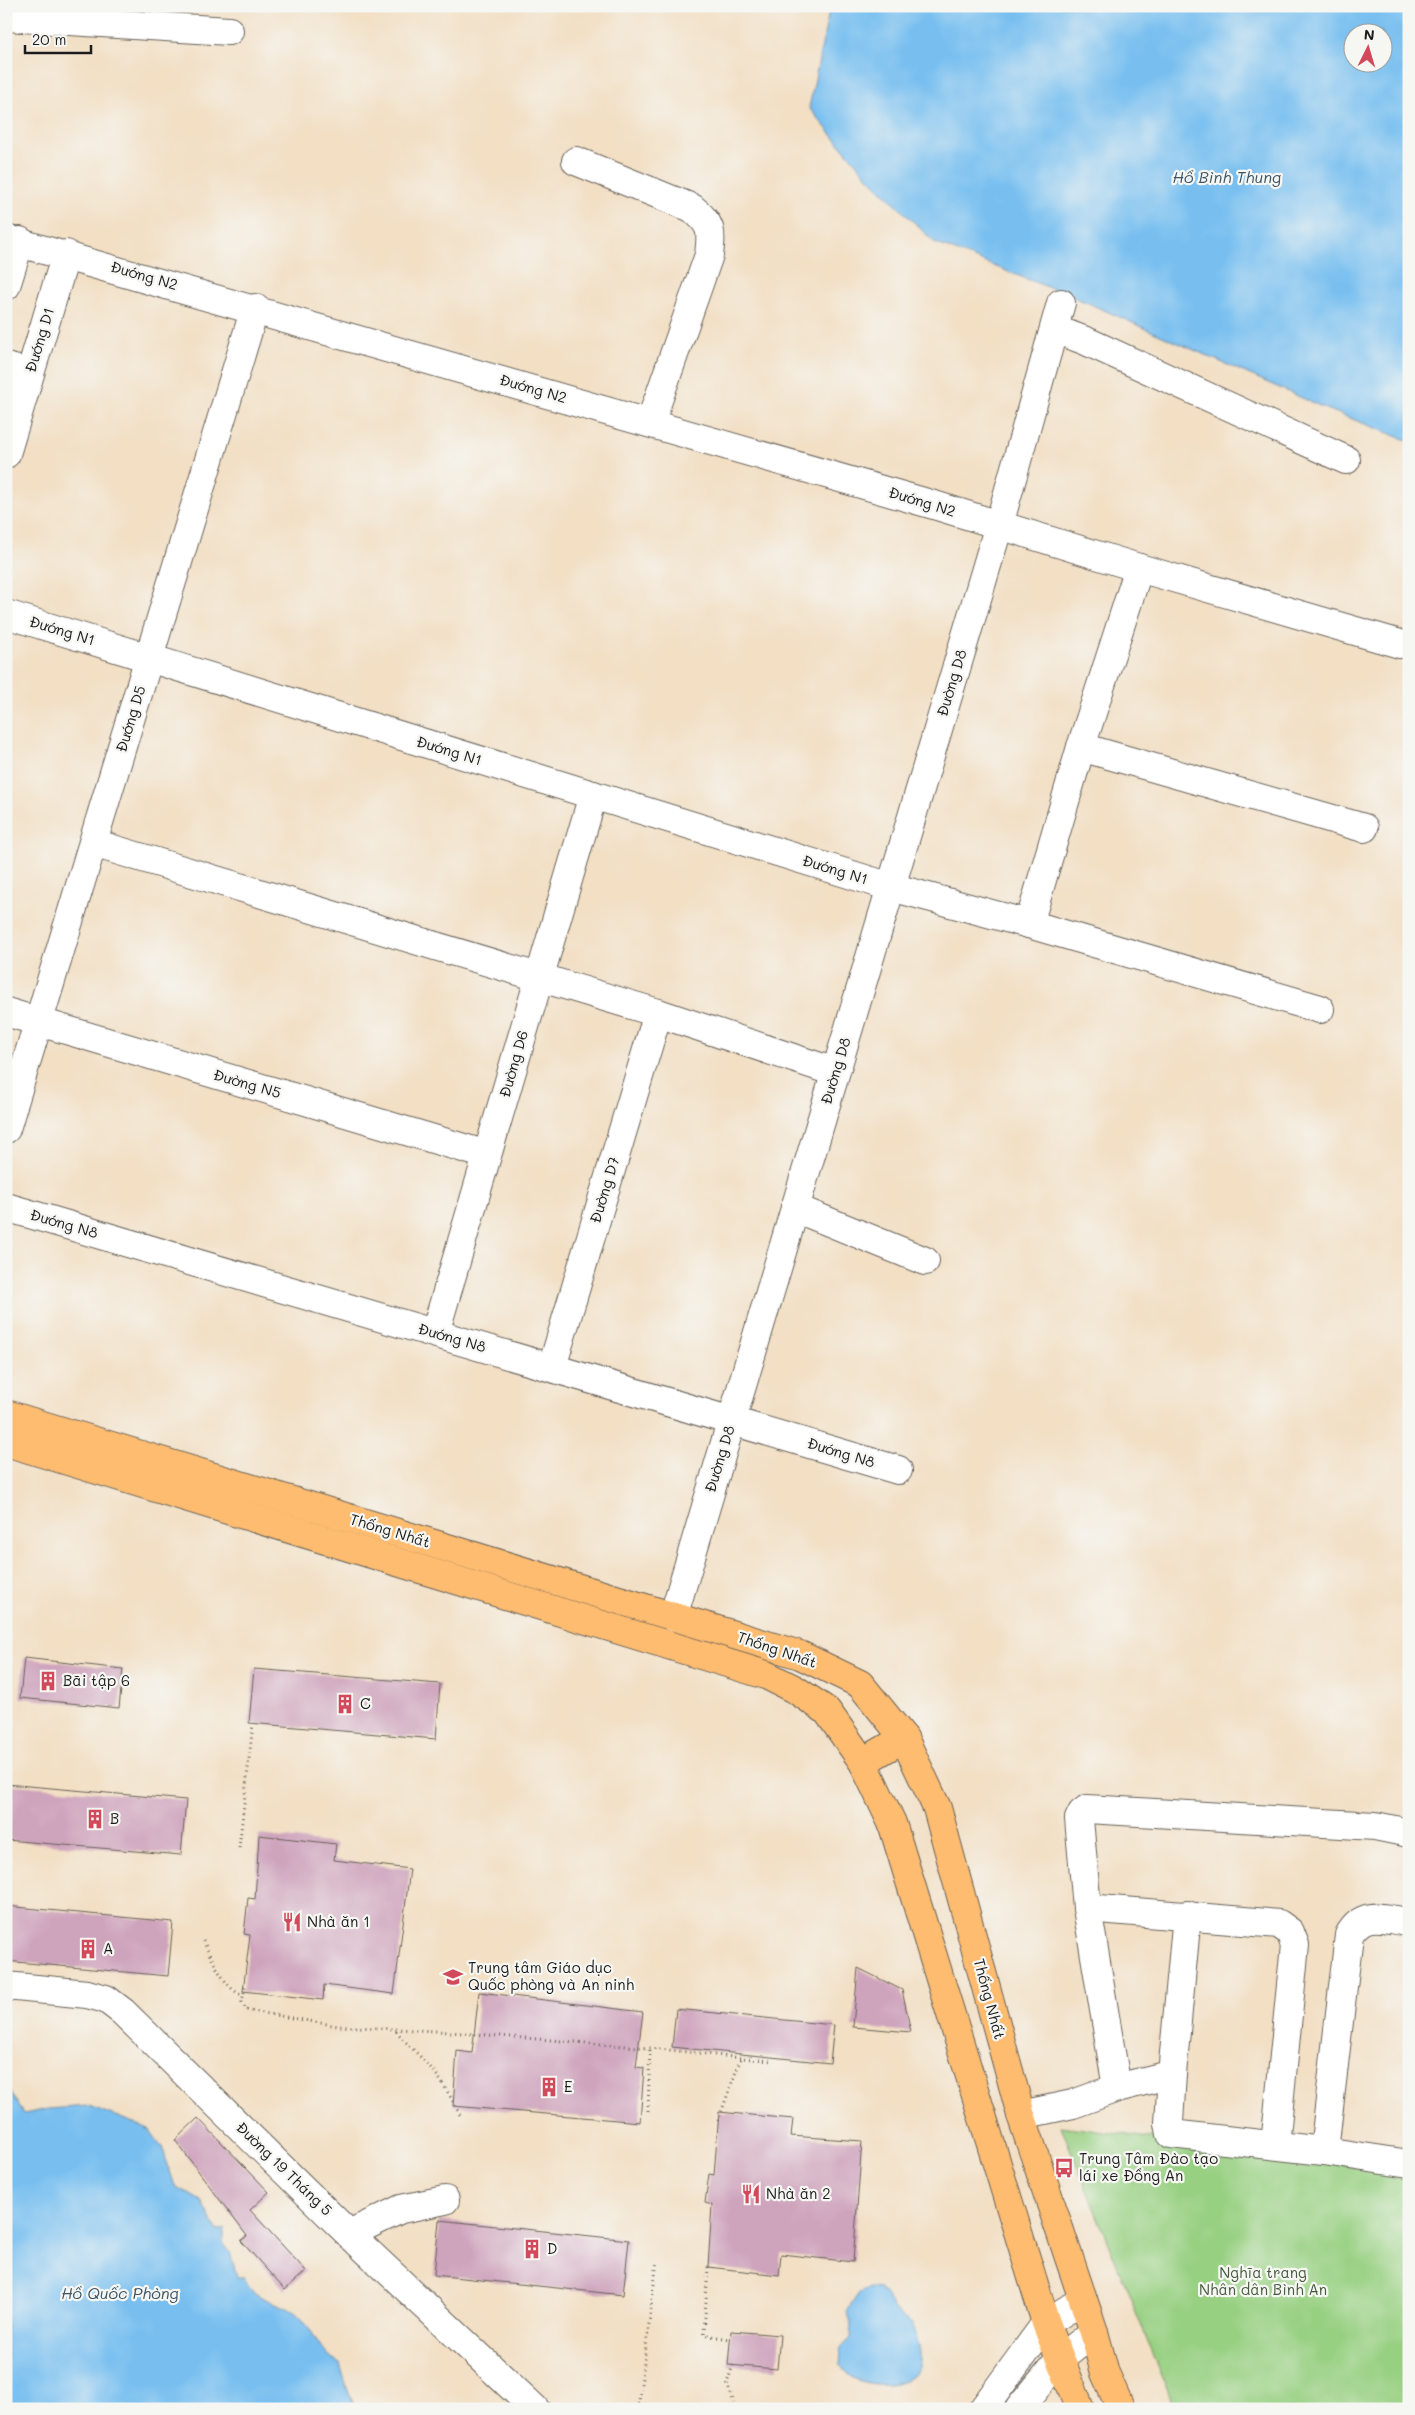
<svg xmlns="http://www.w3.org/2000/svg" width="1415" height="2415" font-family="Mali,sans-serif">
	<rect width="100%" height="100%" fill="#f6f6f2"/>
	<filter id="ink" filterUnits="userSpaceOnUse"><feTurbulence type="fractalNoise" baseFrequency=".02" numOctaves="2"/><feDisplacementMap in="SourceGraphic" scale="10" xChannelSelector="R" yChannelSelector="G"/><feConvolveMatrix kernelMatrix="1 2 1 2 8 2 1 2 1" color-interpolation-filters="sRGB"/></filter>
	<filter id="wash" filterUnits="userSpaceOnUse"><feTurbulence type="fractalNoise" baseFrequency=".0096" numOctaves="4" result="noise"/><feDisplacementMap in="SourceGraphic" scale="20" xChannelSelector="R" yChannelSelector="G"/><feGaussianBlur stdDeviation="1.12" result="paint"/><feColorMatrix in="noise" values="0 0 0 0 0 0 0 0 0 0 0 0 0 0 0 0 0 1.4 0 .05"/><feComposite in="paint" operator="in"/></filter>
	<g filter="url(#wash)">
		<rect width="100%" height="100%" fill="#f2dfc4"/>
		<path fill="#98d082" stroke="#5a764f" d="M1061 2126 1409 2173V2409H1175Z"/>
		<g fill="#78bff0" stroke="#4a6e86" fill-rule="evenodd">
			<path d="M830 6H1409V441L1329 410 1088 303 935 243 867 176 809 108ZM1352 32H1382V62H1352Z"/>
			<path d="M6 2085 24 2114 48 2109 89 2106 149 2129 162 2147 175 2186 201 2201 217 2231 225 2229 223 2243 230 2252 237 2277H244C253 2303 278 2299 297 2314 314 2328 319 2355 340 2364L348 2391 356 2409H6Z"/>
			<path d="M870 2288 879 2289C885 2294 888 2301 893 2307 901 2316 908 2316 913 2329 918 2340 924 2359 917 2370 908 2387 871 2387 856 2379 850 2377 844 2369 839 2364L840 2349 851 2338 852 2325 847 2311 859 2293Z"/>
		</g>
		<g id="blocks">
			<g fill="#cea3bc">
				<path d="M24 1658 123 1669 119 1708 20 1698Z"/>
				<path d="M254 1669 440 1684 436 1739 249 1723Z"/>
				<path d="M6 1784 186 1800 181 1855 6 1840Z"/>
				<path d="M259 1835 336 1844 334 1860 410 1869 394 1994 324 1985 323 2000 243 1991 250 1935 244 1934 248 1898 255 1899Z"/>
				<path d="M6 1906 173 1922 168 1976 6 1961Z"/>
				<path d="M858 1968 902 1990 911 2032 853 2027Z"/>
				<path d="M479 1992 643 2012 636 2067 644 2068 640 2122 453 2106 457 2051 472 2053Z"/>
				<path d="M676 2009 834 2025 830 2063 672 2047Z"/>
				<path d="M719 2112 793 2119 791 2136 862 2141 853 2262 781 2254 779 2275 708 2267 712 2205 705 2203 709 2174 714 2175Z"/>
				<path d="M198 2118 269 2192 250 2210 306 2271 285 2290 241 2241 247 2236 175 2140Z"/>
				<path d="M439 2220 629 2240 623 2295 434 2275Z"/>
				<path d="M731 2331 780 2335 777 2369 728 2365Z"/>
			</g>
		</g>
	</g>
	<g filter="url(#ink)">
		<use href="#blocks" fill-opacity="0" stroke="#676057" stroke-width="1"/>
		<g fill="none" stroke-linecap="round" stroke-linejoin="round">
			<defs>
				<g id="minor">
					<path d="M6 17 229 31"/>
					<path d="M576 161 692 208C712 225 712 230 709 255L650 423"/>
					<path d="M6 239 934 505 1139 568 1400 644"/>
					<path d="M6 286 20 241"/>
					<path d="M1054 329 1086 341 1346 460"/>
					<path d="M6 367 30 373"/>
					<path d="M6 454 66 254"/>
					<path d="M6 614 891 887 1029 924 1320 1009"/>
					<path d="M1081 747 1364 828"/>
					<path d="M93 843 658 1013 835 1072"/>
					<path d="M1029 924 1081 747 1139 568"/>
					<path d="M6 1012 487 1155"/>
					<path d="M6 1129 255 308"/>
					<path d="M6 1207 898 1470"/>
					<path d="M795 1208 925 1261"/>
					<path d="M435 1333 593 795"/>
					<path d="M552 1367 658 1013"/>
					<path d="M673 1617 999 525 1061 303"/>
					<path d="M1087 1908 1279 1924 1290 1932 1295 1945 1275 2145"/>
					<path d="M6 1986 87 1994 106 1999 123 2012 349 2234 535 2409"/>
					<path d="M1172 2074 1169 2123 1171 2134 1324 2151 1349 1935C1364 1909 1383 1919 1409 1922"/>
					<path d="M1117 2088 1087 1908 1079 1819 1082 1813 1087 1809 1375 1826 1409 1833"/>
					<path d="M1021 2115 1073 2104 1117 2088 1172 2074 1187 1915"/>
					<path d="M1324 2151 1409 2164"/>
					<path d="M349 2234 401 2209 445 2200"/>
					<path d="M983 2409 1046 2323 1083 2300"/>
					<path d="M1019 2409 1059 2360 1094 2332"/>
				</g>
				<g id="major">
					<path d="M6 1414 800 1655 860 1684 904 1738 937 1808 1021 2115 1094 2332 1105 2373 1121 2409"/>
					<path d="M6 1442 766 1675 796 1690 827 1711 863 1762 892 1823 1046 2323 1080 2409"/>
					<path d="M863 1762 904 1738"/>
				</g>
			</defs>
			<use href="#minor" stroke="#676057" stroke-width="30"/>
			<use href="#major" stroke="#676057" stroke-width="30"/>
			<g stroke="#676057" stroke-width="3" stroke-dasharray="1 4" stroke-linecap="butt">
				<path d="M239 1848 253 1724"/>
				<path d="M203 1941C211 1956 226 1993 244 1995"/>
				<path d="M245 1987 242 2002 246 2010 338 2026 437 2031 650 2048 770 2061"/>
				<path d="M396 2031C406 2043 417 2053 428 2065 442 2079 451 2098 460 2115"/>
				<path d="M648 2111 650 2048"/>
				<path d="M718 2121 741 2058"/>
				<path d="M708 2267 704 2333 710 2336 730 2339"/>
				<path d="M733 2365 727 2383 734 2403"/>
				<path d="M638 2409 657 2261"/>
			</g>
			<use href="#minor" stroke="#fff" stroke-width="28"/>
			<use href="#major" stroke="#fdbc70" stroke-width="28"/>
		</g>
	</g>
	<defs>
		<symbol id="building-bare" viewBox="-9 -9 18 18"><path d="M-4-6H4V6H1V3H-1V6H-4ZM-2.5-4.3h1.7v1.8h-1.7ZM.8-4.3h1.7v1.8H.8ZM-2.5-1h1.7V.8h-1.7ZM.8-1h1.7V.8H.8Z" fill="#d1495b" stroke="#f6f6f2" stroke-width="2.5" paint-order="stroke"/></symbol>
		<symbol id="restaurant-bare" viewBox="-9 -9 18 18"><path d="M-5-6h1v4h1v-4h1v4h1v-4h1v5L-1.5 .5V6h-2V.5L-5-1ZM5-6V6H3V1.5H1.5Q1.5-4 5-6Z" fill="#d1495b" stroke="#f6f6f2" stroke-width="2.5" paint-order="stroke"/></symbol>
		<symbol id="school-bare" viewBox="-9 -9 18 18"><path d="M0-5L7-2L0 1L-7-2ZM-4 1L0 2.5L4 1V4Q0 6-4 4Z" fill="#d1495b" stroke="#f6f6f2" stroke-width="2.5" paint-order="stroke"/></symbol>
		<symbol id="bus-bare" viewBox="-9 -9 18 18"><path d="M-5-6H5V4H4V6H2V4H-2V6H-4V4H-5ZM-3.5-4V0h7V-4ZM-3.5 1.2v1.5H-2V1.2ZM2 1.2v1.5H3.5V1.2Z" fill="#d1495b" stroke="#f6f6f2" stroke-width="2.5" paint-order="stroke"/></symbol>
	</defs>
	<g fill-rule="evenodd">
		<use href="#building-bare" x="34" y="1667" width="28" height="28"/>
		<use href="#building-bare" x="331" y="1690" width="28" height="28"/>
		<use href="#building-bare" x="81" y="1805" width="28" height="28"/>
		<use href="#restaurant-bare" x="278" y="1908" width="28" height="28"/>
		<use href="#building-bare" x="74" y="1935" width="28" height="28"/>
		<use href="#school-bare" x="439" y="1963" width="28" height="28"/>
		<use href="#building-bare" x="535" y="2073" width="28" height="28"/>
		<use href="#bus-bare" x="1050" y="2154" width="28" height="28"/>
		<use href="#restaurant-bare" x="737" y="2180" width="28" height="28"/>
		<use href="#building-bare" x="518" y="2235" width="28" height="28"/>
	</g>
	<g text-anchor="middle" stroke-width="4.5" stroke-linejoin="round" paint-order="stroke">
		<g font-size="15" fill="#1c1c1c" stroke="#f6f6f2">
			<text transform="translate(144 276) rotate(16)" y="5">Đướng N2</text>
			<text transform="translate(40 340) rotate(-73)" y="5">Đướng D1</text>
			<text transform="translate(533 389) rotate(16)" y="5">Đướng N2</text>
			<text transform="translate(922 502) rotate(17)" y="5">Đướng N2</text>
			<text transform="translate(62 631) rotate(17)" y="5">Đướng N1</text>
			<text transform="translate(952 683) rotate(-73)" y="5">Đường D8</text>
			<text transform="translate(131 719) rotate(-73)" y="5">Đướng D5</text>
			<text transform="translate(449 751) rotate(17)" y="5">Đướng N1</text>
			<text transform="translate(835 870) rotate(17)" y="5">Đướng N1</text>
			<text transform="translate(514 1064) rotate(-74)" y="5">Đường D6</text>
			<text transform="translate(836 1071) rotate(-73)" y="5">Đường D8</text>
			<text transform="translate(247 1084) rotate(16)" y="5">Đường N5</text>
			<text transform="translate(605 1190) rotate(-73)" y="5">Đường D7</text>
			<text transform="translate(64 1224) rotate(16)" y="5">Đướng N8</text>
			<text transform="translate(452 1338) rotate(16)" y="5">Đướng N8</text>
			<text transform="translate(841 1453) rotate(17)" y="5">Đướng N8</text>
			<text transform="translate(720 1459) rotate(-73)" y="5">Đường D8</text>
			<text transform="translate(390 1531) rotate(17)" y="5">Thống Nhất</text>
			<text transform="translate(777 1650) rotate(19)" y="5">Thống Nhất</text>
			<text transform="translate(989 1999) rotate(75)" y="5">Thống Nhất</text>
			<text transform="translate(284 2169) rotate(44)" y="5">Đường 19 Tháng 5</text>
		</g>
		<g font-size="15" fill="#1c1c1c" stroke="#f6f6f2" text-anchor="start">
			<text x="63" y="1686">Bãi tập 6</text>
			<text x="360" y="1709">C</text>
			<text x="110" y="1824">B</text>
			<text x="307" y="1927">Nhà ăn 1</text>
			<text x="103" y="1954">A</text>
			<text x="468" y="1973">Trung tâm Giáo dục<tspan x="468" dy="17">Quốc phòng và An ninh</tspan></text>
			<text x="564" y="2092">E</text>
			<text x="1079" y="2164">Trung Tâm Đào tạo<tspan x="1079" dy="17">lái xe Đồng An</tspan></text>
			<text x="766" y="2199">Nhà ăn 2</text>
			<text x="547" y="2254">D</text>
		</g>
		<g font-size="15" fill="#475b40" stroke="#f6f6f2">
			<text x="1263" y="2278">Nghĩa trang<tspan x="1263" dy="17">Nhân dân Bình An</tspan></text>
		</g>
		<g font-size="16" font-style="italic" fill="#3c5566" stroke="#f6f6f2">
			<text x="1227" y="183">Hồ Bình Thung</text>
			<text x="120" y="2299">Hồ Quốc Phòng</text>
		</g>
	</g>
	<rect width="1415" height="2415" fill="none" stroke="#f6f6f2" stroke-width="25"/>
	<g transform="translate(1368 48) rotate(5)"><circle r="24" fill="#f6f6f2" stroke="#9f9f9c"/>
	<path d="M0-4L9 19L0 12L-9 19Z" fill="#d1495b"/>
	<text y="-8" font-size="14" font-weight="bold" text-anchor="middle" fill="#1c1c1c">N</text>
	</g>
	<path d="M25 45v8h66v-8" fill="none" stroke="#1c1c1c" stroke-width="2.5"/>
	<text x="32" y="45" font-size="15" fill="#1c1c1c" stroke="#f6f6f2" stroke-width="4" paint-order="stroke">20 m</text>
</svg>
